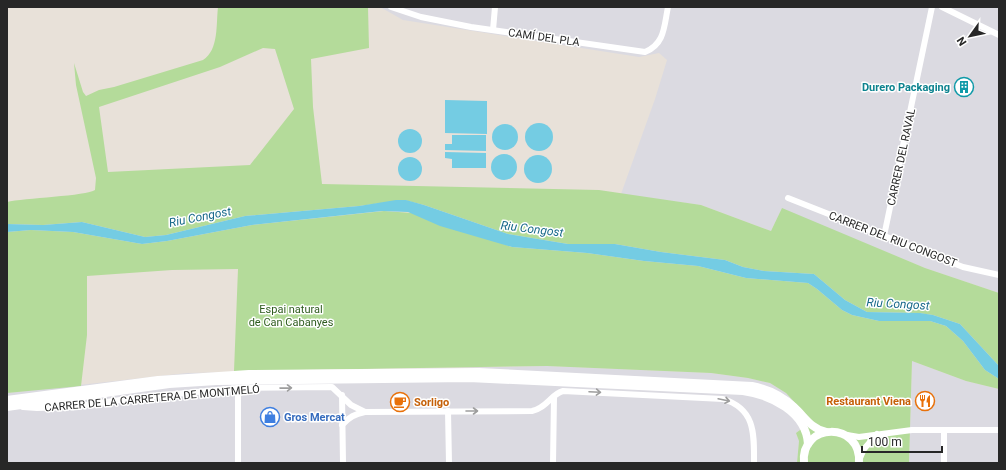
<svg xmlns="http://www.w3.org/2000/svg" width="1006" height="470" font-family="Roboto,sans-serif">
	<rect width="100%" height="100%" fill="#e8e1d9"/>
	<g fill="#dbdae1">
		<path d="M380 7H999V293L925 268 782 209 771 231 701 205 621 194 655 99 667 60 659 53 639 57 403 20Z"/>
		<path d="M912 361 966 381 999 389V463H909Z"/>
		<path d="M547 366 711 373 748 378 770 383 786 393 812 421 796 433 799 441 797 463H7V393L187 373Z"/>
	</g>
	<g fill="#b4db9a" fill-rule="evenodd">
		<path d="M218 7H368L369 48 311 59 313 107 322 184 599 190 701 205 771 231 782 208 925 268 999 293V366L960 324 933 315 918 313 867 312 845 300 814 274 764 271 743 267 725 260 661 252 615 244H568L508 234 424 205 404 200 359 206 245 216 166 235 145 237 82 222 43 225 7 224V202C23 198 87 196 95 190L96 178 76 85 74 63 83 92 86 96 99 90 114 87 203 60C219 50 216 24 218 7ZM263 48 275 49 294 109 250 165 108 172 99 107 220 67Z"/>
		<path d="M384 211 412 213 512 247 587 253 644 261 698 266 746 278 808 283 817 289 842 310 852 315 879 321H930L946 326 963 341 985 370 999 379V389L966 381 912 361 909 463H797L799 441 796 433 812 421 786 393 770 383 748 378 711 373 547 366 234 371 238 269 172 270 87 276V335L81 386 7 393V232L31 230 73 232 142 244 167 241 252 225Z"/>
	</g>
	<g fill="#74cce3">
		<path d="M445 100 487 101V134L445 133Z"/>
		<circle cx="539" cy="137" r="14"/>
		<circle cx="505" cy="137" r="13"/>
		<circle cx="410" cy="141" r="12"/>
		<path d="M452 135H486V151L445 150V144H452Z"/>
		<path d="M445 152 486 153V168H452V159L445 158Z"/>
		<circle cx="504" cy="167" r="13"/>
		<circle cx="538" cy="169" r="14"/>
		<circle cx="410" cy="169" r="12"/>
		<path d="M396 200H406L424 205 508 234 568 244H615L661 252 725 260 743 267 764 271 814 274 845 300 867 312 920 313 933 315 960 324 999 366V379L985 370 963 341 946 326 930 321H879L852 315 842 310 817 289 808 283 746 278 698 266 644 261 587 253 512 247 440 226 408 212 382 211 252 225 167 241 142 244 73 232 31 230 7 232V224L43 225 82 222 145 237 166 235 245 216 359 206Z"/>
	</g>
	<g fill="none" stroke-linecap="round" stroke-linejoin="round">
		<g stroke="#fff" stroke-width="6">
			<path d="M391 7 421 17 471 27 645 52C665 44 664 26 668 7"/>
			<path d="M942 7 999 35"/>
			<path d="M493 30 495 7"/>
			<path d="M788 198 963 267 999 275"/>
			<path d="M884 236 932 7"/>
			<path d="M342 395 343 463"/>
			<path d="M23 407 37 408 72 407 134 398 238 388 332 387 351 405 365 412 532 411C547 408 551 394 563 391L723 399C756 409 754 435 754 463"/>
			<path d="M448 411 449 463"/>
			<path d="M342 425C349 417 355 414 365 412"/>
			<path d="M847 435 859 437 912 430H999"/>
			<path d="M860 458 864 449 877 434"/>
			<path d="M238 463V388"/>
			<path d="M553 463 554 397"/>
			<path d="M944 463V430"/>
		</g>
		<g stroke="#fff" stroke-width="8">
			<path d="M7 400 158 380 249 374 479 372 752 386C768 389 782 396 794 407 805 417 810 428 826 432"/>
			<path d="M7 407 169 384 217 381 469 378 743 391C771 395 806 412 808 444"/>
			<path d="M804 463C800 422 862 421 859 463"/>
		</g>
	</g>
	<defs><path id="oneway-shaft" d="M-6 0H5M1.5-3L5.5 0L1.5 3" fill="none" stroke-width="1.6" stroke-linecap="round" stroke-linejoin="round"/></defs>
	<g stroke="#9e9e9e">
		<use href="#oneway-shaft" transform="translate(286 388) rotate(-1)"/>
		<use href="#oneway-shaft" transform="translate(595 392) rotate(3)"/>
		<use href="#oneway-shaft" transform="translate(724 400) rotate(12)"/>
		<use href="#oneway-shaft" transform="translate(472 411)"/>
	</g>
	<defs>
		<symbol id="building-ring" viewBox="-11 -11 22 22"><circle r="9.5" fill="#fff" stroke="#0f9aa8" stroke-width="1.5"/><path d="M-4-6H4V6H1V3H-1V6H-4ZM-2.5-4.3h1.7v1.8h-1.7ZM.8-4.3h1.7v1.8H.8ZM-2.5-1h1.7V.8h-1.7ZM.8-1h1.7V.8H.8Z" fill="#0f9aa8"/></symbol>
		<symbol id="restaurant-ring" viewBox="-11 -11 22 22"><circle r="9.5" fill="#fff" stroke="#e8710a" stroke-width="1.5"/><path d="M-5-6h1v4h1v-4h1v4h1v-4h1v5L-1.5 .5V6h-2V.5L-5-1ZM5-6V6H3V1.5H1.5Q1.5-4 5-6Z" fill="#e8710a"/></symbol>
		<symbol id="cafe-ring" viewBox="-11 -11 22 22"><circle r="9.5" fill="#fff" stroke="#e8710a" stroke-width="1.5"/><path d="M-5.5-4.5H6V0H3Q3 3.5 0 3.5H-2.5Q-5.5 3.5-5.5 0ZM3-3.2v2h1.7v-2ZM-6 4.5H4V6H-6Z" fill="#e8710a"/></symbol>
		<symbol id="shop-ring" viewBox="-11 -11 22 22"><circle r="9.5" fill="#fff" stroke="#3f7fe0" stroke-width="1.5"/><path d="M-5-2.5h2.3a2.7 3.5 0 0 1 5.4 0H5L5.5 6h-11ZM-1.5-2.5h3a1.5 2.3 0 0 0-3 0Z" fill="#3f7fe0"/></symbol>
	</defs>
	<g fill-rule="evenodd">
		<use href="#building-ring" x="953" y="76" width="22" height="22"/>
		<use href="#restaurant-ring" x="914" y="390" width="22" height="22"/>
		<use href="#cafe-ring" x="389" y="391" width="22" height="22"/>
		<use href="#shop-ring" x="259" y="406" width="22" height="22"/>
	</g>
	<g text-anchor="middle" stroke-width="3" stroke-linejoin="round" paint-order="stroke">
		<g font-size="11" fill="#272727" stroke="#fff">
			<text transform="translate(544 37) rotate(8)" y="4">CAMÍ DEL PLA</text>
			<text transform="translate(901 157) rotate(-78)" y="4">CARRER DEL RAVAL</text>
			<text transform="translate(893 239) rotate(21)" y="4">CARRER DEL RIU CONGOST</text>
			<text transform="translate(152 398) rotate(-5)" y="4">CARRER DE LA CARRETERA DE MONTMELÓ</text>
		</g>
		<g font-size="11" font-weight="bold" fill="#0d838f" stroke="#fff" text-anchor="end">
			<text x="950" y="91">Durero Packaging</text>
		</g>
		<g font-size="11" fill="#2f5c1f" stroke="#fff">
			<text x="291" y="313">Espai natural<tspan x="291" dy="13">de Can Cabanyes</tspan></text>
		</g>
		<g font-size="11" font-weight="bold" fill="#c56008" stroke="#fff" text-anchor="end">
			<text x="911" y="405">Restaurant Viena</text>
			<text x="414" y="406" text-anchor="start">Sorligo</text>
		</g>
		<g font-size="11" font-weight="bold" fill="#366cbe" stroke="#fff" text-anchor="start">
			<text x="284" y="421">Gros Mercat</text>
		</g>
		<g font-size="12" font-style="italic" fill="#18698a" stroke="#fff">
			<text transform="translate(200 217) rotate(-11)" y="4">Riu Congost</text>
			<text transform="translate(532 229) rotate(7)" y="4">Riu Congost</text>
			<text transform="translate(898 304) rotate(3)" y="4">Riu Congost</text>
		</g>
	</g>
	<rect width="1006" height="470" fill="none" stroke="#272727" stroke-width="16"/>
	<g transform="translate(970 36) rotate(237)" stroke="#ffffff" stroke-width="3" paint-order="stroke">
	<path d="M0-3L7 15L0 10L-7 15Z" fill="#272727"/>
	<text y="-6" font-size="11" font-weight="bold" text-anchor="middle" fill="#272727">N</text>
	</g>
	<path d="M862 446v6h80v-6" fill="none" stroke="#272727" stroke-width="2"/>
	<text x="868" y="446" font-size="12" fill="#272727" stroke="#ffffff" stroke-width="3" paint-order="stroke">100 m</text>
</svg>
